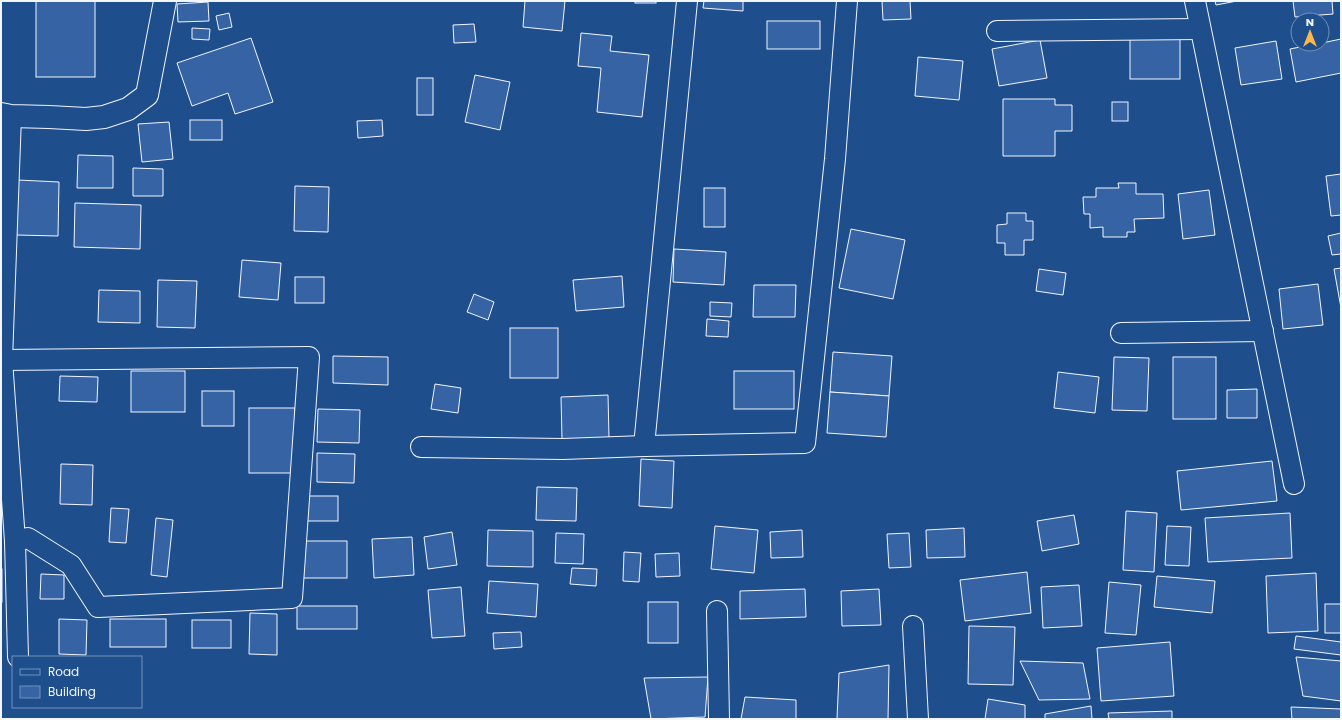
<svg xmlns="http://www.w3.org/2000/svg" width="1342" height="720" font-family="Poppins,sans-serif">
	<rect width="100%" height="100%" fill="#1f4e8c"/>
	<g fill="#3563a3" stroke="#f2f6ff">
		<rect x="36" y="1" width="59" height="76"/>
		<path d="M525 1H565L562 31 523 27Z"/>
		<rect x="635" y="1" width="21" height="2"/>
		<path d="M704 1H743V11L703 8Z"/>
		<path d="M882 1H910L911 19 883 20Z"/>
		<path d="M1215 1H1237L1216 5Z"/>
		<path d="M1293 1H1332L1333 14 1295 17Z"/>
		<path d="M208 2 209 21 178 22 177 4Z"/>
		<path d="M229 13 232 27 219 30 216 16Z"/>
		<rect x="767" y="21" width="53" height="28"/>
		<path d="M474 24 476 42 454 43 453 25Z"/>
		<path d="M192 28 210 29 209 40 192 39Z"/>
		<path d="M581 33 612 36 610 51 649 55 642 117 597 112 601 68 578 66Z"/>
		<path d="M251 38 273 102 235 114 228 93 192 106 177 63Z"/>
		<rect x="1130" y="38" width="50" height="41"/>
		<path d="M1341 39V73L1296 82 1290 49 1315 44H1322V43Z"/>
		<path d="M1040 40 1047 78 999 86 992 49Z"/>
		<path d="M1276 41 1282 79 1241 85 1235 48Z"/>
		<path d="M918 57 963 61 959 100 915 96Z"/>
		<path d="M475 75 510 82 500 130 465 122Z"/>
		<rect x="417" y="78" width="16" height="37"/>
		<path d="M1003 99H1055V105H1072V131H1055V156H1003Z"/>
		<rect x="1112" y="102" width="16" height="19"/>
		<rect x="190" y="120" width="32" height="20"/>
		<path d="M382 120 383 136 358 138 357 121Z"/>
		<path d="M169 122 173 159 142 162 138 124Z"/>
		<path d="M78 155 113 156V188H77Z"/>
		<path d="M133 168 163 169V196H133Z"/>
		<path d="M1341 174V215L1331 216 1326 176Z"/>
		<path d="M18 180 59 182 58 236 16 235Z"/>
		<path d="M1118 183H1136V194H1163L1164 218 1134 219 1135 232H1127V237H1103V227L1090 228V214H1084L1083 197H1096V188H1119Z"/>
		<path d="M295 186 329 187 328 232 294 231Z"/>
		<rect x="704" y="188" width="21" height="39"/>
		<path d="M1209 190 1215 235 1183 239 1178 194Z"/>
		<path d="M75 203 141 205 140 249 74 247Z"/>
		<path d="M1007 213H1026V221H1033V240H1024V255H1005V243H997V225L1007 224Z"/>
		<path d="M851 229 905 240 893 299 839 288Z"/>
		<path d="M1341 233V254L1332 255 1328 236Z"/>
		<path d="M674 249 726 252 724 285 673 282Z"/>
		<path d="M242 260 281 263 278 300 239 297Z"/>
		<path d="M1341 268V308L1334 269Z"/>
		<path d="M1039 269 1066 273 1063 295 1036 291Z"/>
		<path d="M622 276 624 307 576 311 573 280Z"/>
		<rect x="295" y="277" width="29" height="26"/>
		<path d="M158 280 197 281 195 328 157 327Z"/>
		<path d="M1318 284 1323 325 1283 329 1279 289Z"/>
		<path d="M754 285H796L795 317H753Z"/>
		<path d="M99 290 140 291V323L98 322Z"/>
		<path d="M474 294 494 302 488 320 467 312Z"/>
		<path d="M710 302 732 303 731 317 710 316Z"/>
		<path d="M707 319 729 321 728 337 706 336Z"/>
		<rect x="510" y="328" width="48" height="50"/>
		<path d="M833 352 892 356 889 396 830 392Z"/>
		<path d="M333 356 388 357V385L333 383Z"/>
		<path d="M1114 357 1149 358 1147 411 1112 410Z"/>
		<rect x="1173" y="357" width="43" height="62"/>
		<rect x="131" y="371" width="54" height="41"/>
		<rect x="734" y="371" width="60" height="38"/>
		<path d="M1058 372 1099 377 1095 413 1054 408Z"/>
		<path d="M60 376 98 377 97 402 59 401Z"/>
		<path d="M435 384 461 388 458 413 431 409Z"/>
		<path d="M1257 389V418H1227V390Z"/>
		<rect x="202" y="391" width="32" height="35"/>
		<path d="M830 392 889 396 886 437 827 433Z"/>
		<path d="M608 395 609 438 562 439 561 397Z"/>
		<rect x="249" y="408" width="46" height="65"/>
		<path d="M318 409 360 410 359 443 317 442Z"/>
		<path d="M317 453 355 454 354 483 317 482Z"/>
		<path d="M641 459 674 461 672 508 639 506Z"/>
		<path d="M1272 461 1277 501 1181 510 1177 471Z"/>
		<path d="M61 464 93 465 92 505 60 504Z"/>
		<path d="M537 487 577 488 576 521 536 520Z"/>
		<rect x="306" y="496" width="32" height="25"/>
		<path d="M111 508 129 509 126 543 109 542Z"/>
		<path d="M1126 511 1157 513 1154 572 1123 570Z"/>
		<path d="M1290 513 1292 558 1208 562 1205 518Z"/>
		<path d="M1074 515 1079 544 1042 551 1037 521Z"/>
		<path d="M156 518 173 520 167 577 151 575Z"/>
		<path d="M715 526 758 530 754 573 711 569Z"/>
		<path d="M1167 526 1191 527 1189 566 1165 565Z"/>
		<path d="M964 528 965 557 927 558 926 530Z"/>
		<path d="M488 530 533 531V567L487 566Z"/>
		<path d="M802 530 803 557 771 558 770 532Z"/>
		<path d="M452 532 457 565 428 569 424 537Z"/>
		<path d="M556 533 584 534 583 564 555 563Z"/>
		<path d="M909 533 911 567 889 568 887 534Z"/>
		<path d="M412 537 414 575 374 578 372 539Z"/>
		<rect x="302" y="541" width="45" height="37"/>
		<path d="M624 552 641 553 639 582 623 581Z"/>
		<path d="M679 553 680 576 656 577 655 554Z"/>
		<path d="M572 568 597 569 596 586 570 584Z"/>
		<rect x="1" y="569" width="1" height="33"/>
		<path d="M1027 572 1031 613 965 621 960 580Z"/>
		<path d="M1316 573 1318 631 1268 633 1266 576Z"/>
		<path d="M41 574 64 575V599H40Z"/>
		<path d="M1157 576 1215 581 1212 613 1154 607Z"/>
		<path d="M489 581 538 584 536 617 487 613Z"/>
		<path d="M1109 582 1141 585 1136 635 1105 633Z"/>
		<path d="M1079 585 1082 626 1043 628 1041 587Z"/>
		<path d="M461 587 465 636 432 638 428 590Z"/>
		<path d="M805 589 806 617 740 619V591Z"/>
		<path d="M879 589 881 625 842 626 841 591Z"/>
		<rect x="648" y="602" width="30" height="41"/>
		<rect x="1325" y="604" width="16" height="29"/>
		<rect x="297" y="606" width="60" height="23"/>
		<path d="M250 613 277 614V655L249 654Z"/>
		<path d="M59 619 87 620 86 655 59 654Z"/>
		<rect x="110" y="619" width="56" height="28"/>
		<rect x="192" y="620" width="39" height="28"/>
		<path d="M969 626 1015 627 1013 685 968 684Z"/>
		<path d="M521 632 522 647 494 649 493 633Z"/>
		<path d="M1296 636 1341 642V655L1294 649Z"/>
		<path d="M1170 642 1174 696 1101 701 1097 648Z"/>
		<path d="M1296 657 1341 661V701L1303 696Z"/>
		<path d="M1020 661 1083 663 1090 699 1039 700Z"/>
		<path d="M889 665 888 719H837L839 673Z"/>
		<path d="M708 677 705 717 651 719 644 678Z"/>
		<path d="M745 697 796 700V719H741Z"/>
		<path d="M988 699 1025 705V719H985Z"/>
		<path d="M1091 706 1092 719H1045V714Z"/>
		<path d="M1291 707 1341 709V719H1292Z"/>
		<path d="M1172 711V719H1109L1108 713Z"/>
	</g>
	<g fill="none" stroke-linecap="round" stroke-linejoin="round">
		<defs>
			<g id="street">
				<path d="M1195 1 1294 484"/>
				<path d="M997 31 1200 29"/>
				<path d="M11 116 2 360 15 541"/>
				<path d="M1121 333 1263 331"/>
				<path d="M2 360 309 357 292 598 98 607 71 565 28 538 15 541 18 657"/>
				<path d="M644 446 687 1"/>
				<path d="M421 447 563 449 644 446 805 443 835 159 847 1"/>
				<path d="M717 611 719 719"/>
				<path d="M913 626 918 719"/>
			</g>
			<path id="secondary" d="M1 114 11 116 49 117 86 119 104 117 128 109 147 95 165 1"/>
		</defs>
		<use href="#street" stroke="#f2f6ff" stroke-width="22"/>
		<use href="#secondary" stroke="#f2f6ff" stroke-width="24"/>
		<use href="#street" stroke="#1f4e8c" stroke-width="20"/>
		<use href="#secondary" stroke="#1f4e8c" stroke-width="22"/>
	</g>
	<rect width="1342" height="720" fill="none" stroke="#f2f6ff" stroke-width="4"/>
	<rect x="12" y="656" width="130" height="52" fill="#1f4e8c" stroke="#7391ba"/>
	<rect x="20" y="669" width="20" height="6" fill="#1f4e8c" stroke="#7391ba"/>
	<text x="48" y="676" font-size="12" fill="#f2f6ff">Road</text>
	<rect x="20" y="686" width="20" height="12" fill="#3563a3" stroke="#7391ba"/>
	<text x="48" y="696" font-size="12" fill="#f2f6ff">Building</text>
	<g transform="translate(1310 32)"><circle r="19" fill="#1f4e8c" stroke="#7391ba"/>
	<path d="M0-3L7 15L0 10L-7 15Z" fill="#ffb74d"/>
	<text y="-6" font-size="11" font-weight="bold" text-anchor="middle" fill="#f2f6ff">N</text>
	</g>
</svg>
